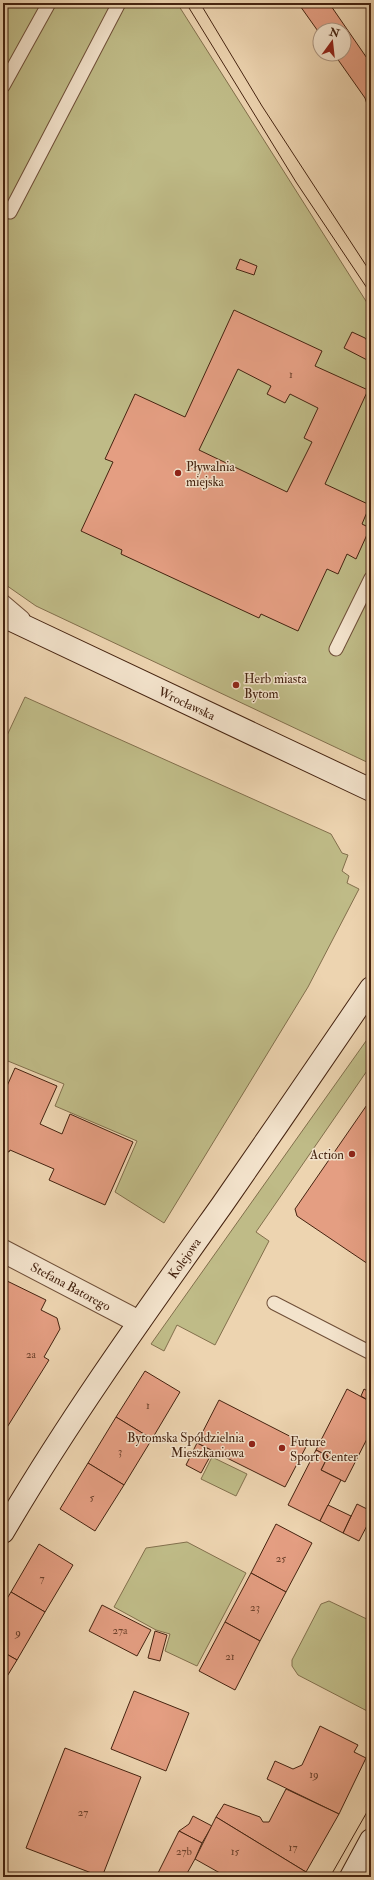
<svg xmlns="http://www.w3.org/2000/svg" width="374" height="1880" font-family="'IM FELL Double Pica',serif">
	<rect width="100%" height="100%" fill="#edd4b0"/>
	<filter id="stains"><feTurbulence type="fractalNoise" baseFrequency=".005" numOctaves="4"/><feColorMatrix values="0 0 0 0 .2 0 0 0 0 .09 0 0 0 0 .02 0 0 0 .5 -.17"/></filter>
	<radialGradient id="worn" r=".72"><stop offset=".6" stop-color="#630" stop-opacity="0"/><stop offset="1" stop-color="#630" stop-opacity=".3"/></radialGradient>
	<g fill="#bfbb87" stroke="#826f4c">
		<path d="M3 3H177L371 309V764L36 606 3 583Z"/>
		<path d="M25 697 331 834 342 853 348 855 342 871 349 876 347 883 359 889 308 987 164 1223 115 1192 137 1141 55 1106 64 1084 3 1059V744Z"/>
		<path d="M371 1034V1065L256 1232 269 1241 215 1345 177 1325 164 1351 151 1344Z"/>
		<path d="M212 1457 247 1474 236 1496 201 1479Z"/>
		<path d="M187 1542 246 1573 197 1666 165 1651 170 1634 156 1630 114 1607 146 1548Z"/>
		<path d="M329 1601 371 1621V1713L298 1675 292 1666V1660L321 1604Z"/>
	</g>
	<g fill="#e49e82" stroke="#452310" fill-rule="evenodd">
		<path d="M3 3H9L3 13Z"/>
		<path d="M298 3H329L371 64V117L365 98 334 54H344V30H320V34Z"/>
		<path d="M240 259 257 266 254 275 236 269Z"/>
		<path d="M234 310 322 351 315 366 368 390 325 484 370 505 362 524 370 528 356 559 347 554 338 574 327 569 298 631 261 614 259 618 121 554 122 550 81 531 113 462 105 459 135 394 185 417ZM238 369 271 386 267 394 285 403 290 394 318 408 304 438 312 442 287 492 199 450Z"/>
		<path d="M352 332 365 338 371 346V362L344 348Z"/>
		<path d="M15 1068 57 1086 40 1124 62 1134 70 1114 133 1142 105 1205 49 1180 54 1169 10 1150 9 1152 3 1150V1095Z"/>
		<path d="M371 1099V1266L297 1216 295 1209Z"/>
		<path d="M3 1279 46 1300 41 1310 57 1318 60 1329 44 1357 49 1360 6 1429 3 1427Z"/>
		<path d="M145 1371 180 1392 152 1439 116 1417Z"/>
		<path d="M347 1389 371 1402V1431L345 1482 321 1470 328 1456 316 1450Z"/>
		<path d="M364 1389 371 1393V1402L361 1396Z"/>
		<path d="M219 1400 307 1445 285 1487 197 1443Z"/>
		<path d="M116 1417 152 1439 124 1485 88 1463Z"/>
		<path d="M197 1443 213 1451 201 1473 186 1465Z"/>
		<path d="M316 1450 328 1456 321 1470 341 1480 320 1521 288 1505Z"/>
		<path d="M88 1463 124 1485 95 1531 60 1509Z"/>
		<path d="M357 1504 371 1511V1518L359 1541 343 1533Z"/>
		<path d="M328 1505 351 1516 343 1533 320 1521Z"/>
		<path d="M276 1524 312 1543 286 1592 251 1573Z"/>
		<path d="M39 1544 73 1565 45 1612 11 1592Z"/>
		<path d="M251 1573 286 1592 260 1641 225 1622Z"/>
		<path d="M11 1592 45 1612 17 1660 3 1652V1605Z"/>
		<path d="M102 1605 151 1630 137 1656 89 1631Z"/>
		<path d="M225 1622 260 1641 235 1690 199 1671Z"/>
		<path d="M155 1631 167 1635 160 1661 148 1658Z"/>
		<path d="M3 1652 17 1660 3 1683Z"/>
		<path d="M134 1691 189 1713 166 1771 111 1749Z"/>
		<path d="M320 1726 358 1745 354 1752 366 1758 339 1814 267 1779 275 1761 293 1769 302 1765Z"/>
		<path d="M65 1748 141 1777 102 1877 26 1848Z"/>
		<path d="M286 1789 339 1814 306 1872 216 1817 224 1804 260 1817 263 1822H269Z"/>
		<path d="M193 1816 212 1826 202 1843 179 1831 189 1824Z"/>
		<path d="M216 1817 306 1872 303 1877H227L195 1859Z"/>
		<path d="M179 1831 202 1843 195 1859 185 1877H156Z"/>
	</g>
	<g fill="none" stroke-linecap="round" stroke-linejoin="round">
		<defs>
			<g id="service">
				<path d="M3 86 49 3"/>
				<path d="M10 212 119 3"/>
				<path d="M3 601 23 618"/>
				<path d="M336 649 371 578"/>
				<path d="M274 1303 371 1353"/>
			</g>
			<path id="minor" d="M3 1251 139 1322"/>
			<g id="secondary">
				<path d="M3 616 371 790"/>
				<path d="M3 1532C69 1419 146 1312 222 1205 272 1133 322 1060 371 988"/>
				<path d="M351 1877 371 1840"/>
			</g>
		</defs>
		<use href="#service" stroke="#6f4f38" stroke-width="15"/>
		<use href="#minor" stroke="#6f4f38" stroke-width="24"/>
		<use href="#secondary" stroke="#452310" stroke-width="24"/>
		<use href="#service" stroke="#f3e3cc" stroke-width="13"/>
		<use href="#minor" stroke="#f3e3cc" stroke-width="22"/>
		<use href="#secondary" stroke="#f3e3cc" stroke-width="22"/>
		<g stroke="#452310" stroke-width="1">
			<path d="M186 3 296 182 371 294"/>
			<path d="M200 3 262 106 371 273"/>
			<path d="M330 1877 371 1805"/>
		</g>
	</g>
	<g fill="#8f2418" stroke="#f3e3cc" stroke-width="1.5">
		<circle cx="178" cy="473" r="4"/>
		<circle cx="236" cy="685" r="4"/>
		<circle cx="352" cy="1154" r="4"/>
		<circle cx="252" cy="1444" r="4"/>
		<circle cx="282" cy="1448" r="4"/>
	</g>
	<g text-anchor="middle" stroke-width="3" stroke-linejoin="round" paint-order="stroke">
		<g font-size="11" fill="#6d422c">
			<text x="291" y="378">1</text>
			<text x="31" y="1358">2a</text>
			<text x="148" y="1409">1</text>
			<text x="120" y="1455">3</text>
			<text x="92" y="1501">5</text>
			<text x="281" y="1562">25</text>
			<text x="42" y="1582">7</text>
			<text x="255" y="1611">23</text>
			<text x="120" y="1634">27a</text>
			<text x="18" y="1636">9</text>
			<text x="230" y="1660">21</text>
			<text x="314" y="1778">19</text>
			<text x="83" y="1816">27</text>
			<text x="293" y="1851">17</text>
			<text x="184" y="1855">27b</text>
			<text x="235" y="1855">15</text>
		</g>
		<g font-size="13" fill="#452310" stroke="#f3e3cc" text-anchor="start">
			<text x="186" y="471">Pływalnia<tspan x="186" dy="15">miejska</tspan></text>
			<text x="244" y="683">Herb miasta<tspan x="244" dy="15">Bytom</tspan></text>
			<text x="344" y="1159" text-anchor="end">Action</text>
			<text x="244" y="1442" text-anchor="end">Bytomska Spółdzielnia<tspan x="244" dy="15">Mieszkaniowa</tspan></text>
			<text x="290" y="1446">Future<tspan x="290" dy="15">Sport Center</tspan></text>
		</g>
		<g font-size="13" fill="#452310" stroke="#f3e3cc">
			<text transform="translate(187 703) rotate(25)" y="5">Wrocławska</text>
			<text transform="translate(184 1258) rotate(-55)" y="5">Kolejowa</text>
			<text transform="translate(71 1286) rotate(28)" y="5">Stefana Batorego</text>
		</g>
	</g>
	<rect width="374" height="1880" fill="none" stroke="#edd4b0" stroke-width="16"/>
	<rect x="4" y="4" width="366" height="1872" fill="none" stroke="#452310" stroke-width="2"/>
	<rect x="8" y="8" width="358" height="1864" fill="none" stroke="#452310"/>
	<g transform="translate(332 42) rotate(15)"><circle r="19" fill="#f3e3cc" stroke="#ad9681"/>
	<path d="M0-3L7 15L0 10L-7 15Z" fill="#8f2418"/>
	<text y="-6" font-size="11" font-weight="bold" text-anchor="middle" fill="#452310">N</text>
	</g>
	<rect width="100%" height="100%" filter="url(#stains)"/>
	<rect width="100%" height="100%" fill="url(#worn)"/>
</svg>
